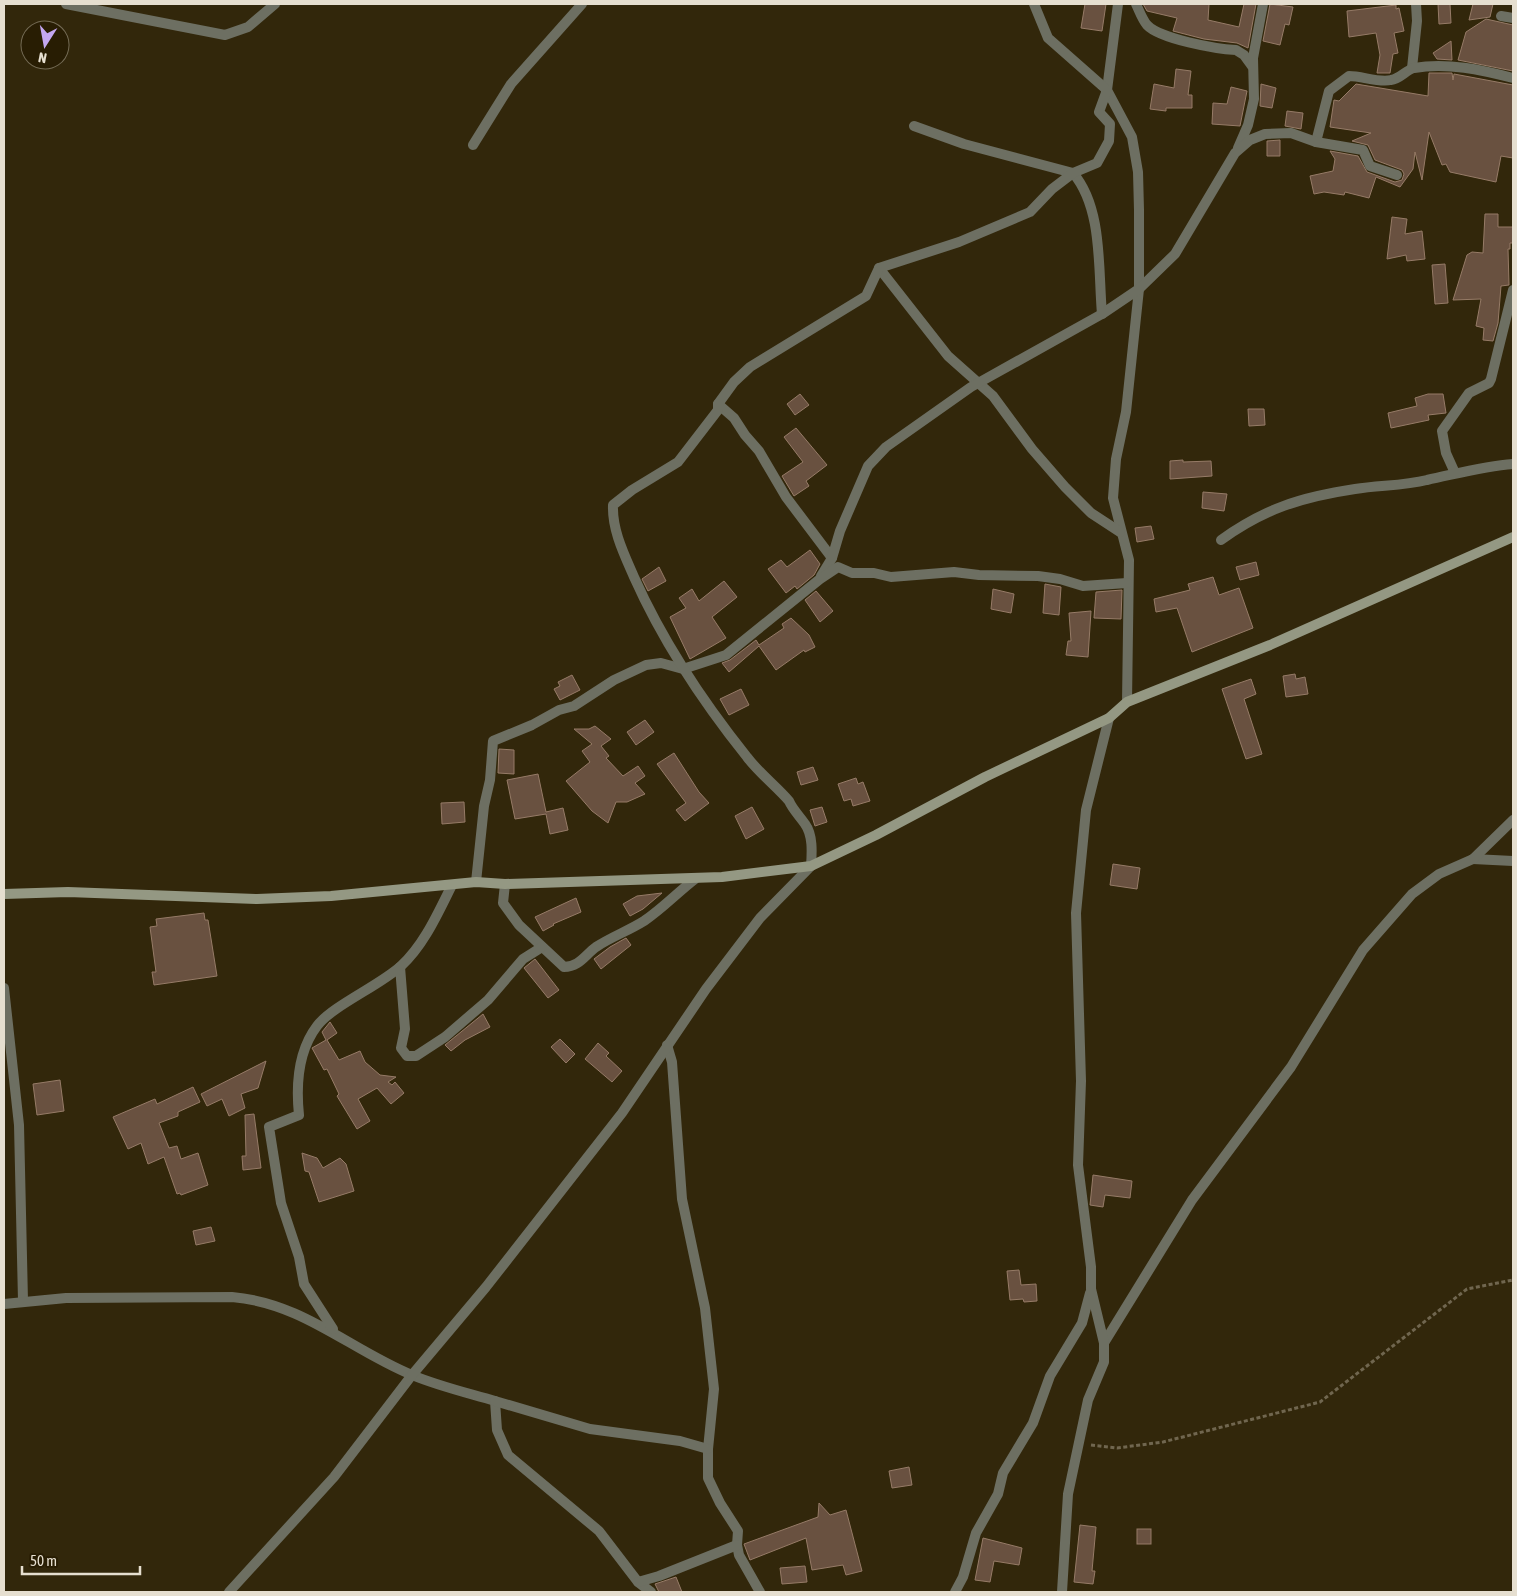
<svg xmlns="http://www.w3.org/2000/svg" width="1517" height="1596" font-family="'Asap Condensed',sans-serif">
	<rect width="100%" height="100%" fill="#32270b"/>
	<g fill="#695140" stroke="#967b67">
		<path d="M1085 4H1106L1102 31 1081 28Z"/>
		<path d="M1143 4H1209L1208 20 1239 27 1244 4H1256L1248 48 1237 43 1204 39 1173 31 1177 18 1147 11Z"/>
		<path d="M1270 4 1293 7 1289 25 1285 24 1280 45 1263 41Z"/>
		<path d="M1438 4H1450L1451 23 1439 24Z"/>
		<path d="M1473 4H1493L1490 17 1469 20Z"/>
		<path d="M1396 5V9L1399 8 1404 31 1394 33 1398 53 1393 54 1390 73H1377L1380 55 1376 33 1349 37 1347 11Z"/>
		<path d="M1486 19 1513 25V71L1458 60 1466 32Z"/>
		<path d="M1451 41 1452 60 1437 59 1433 53Z"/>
		<path d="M1176 69 1191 71 1188 95H1192V108H1166V111L1150 109 1154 84 1174 88Z"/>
		<path d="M1429 73H1452L1453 80 1454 74 1513 85V158L1501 156 1496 182 1450 172 1446 164 1442 165 1429 132 1422 180 1415 152 1413 169 1400 187 1376 177 1369 198 1345 192 1344 195 1324 192 1314 194 1310 176 1333 171 1335 159 1330 151 1358 156 1367 172 1395 182 1402 180 1404 174 1402 170 1375 160 1368 145 1352 141 1371 133 1330 127 1334 100 1339 101 1356 84 1428 96Z"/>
		<path d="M1261 84 1276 88 1272 108 1260 106Z"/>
		<path d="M1231 87 1247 91 1240 126 1212 124 1213 103 1227 104Z"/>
		<path d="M1287 111 1303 113 1301 129 1285 126Z"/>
		<path d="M1280 140V156H1267V141Z"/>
		<path d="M1485 214H1498V227H1513V243H1510V249H1508L1509 285 1501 286 1498 323 1493 341 1483 340 1484 328 1476 326 1481 299 1453 300 1467 255 1472 252 1483 253Z"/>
		<path d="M1392 217 1407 219 1405 234 1422 231 1425 259 1407 261 1406 255 1387 259Z"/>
		<path d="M1445 264 1448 303 1435 304 1432 265Z"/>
		<path d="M800 394 809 405 795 415 787 404Z"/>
		<path d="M1428 394H1443L1446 413 1428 415 1429 420 1391 428 1388 413 1417 406 1415 398Z"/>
		<path d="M1248 409H1264L1265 425 1249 426Z"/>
		<path d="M796 428 827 465 806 481 809 486 794 496 782 476 803 462 784 437Z"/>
		<path d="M1183 460V462L1211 461 1212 476 1170 479V461Z"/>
		<path d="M1203 492 1227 494 1224 511 1202 508Z"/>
		<path d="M1151 526 1154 539 1137 542 1135 528Z"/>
		<path d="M810 550 820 564 814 575 797 589 795 586 786 593 768 569 781 560 787 567Z"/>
		<path d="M1256 562 1259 575 1240 580 1236 567Z"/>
		<path d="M659 567 666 581 648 591 642 579Z"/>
		<path d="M1213 577 1219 595 1239 588 1253 628 1192 652 1177 608 1156 612 1154 599 1190 590 1188 584Z"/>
		<path d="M724 581 737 597 712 617 726 638 690 659 670 617 686 608 679 598 692 589 699 601Z"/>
		<path d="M1045 584 1061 587 1059 615 1043 613Z"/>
		<path d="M993 589 1014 594 1011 613 991 609Z"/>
		<path d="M1122 590 1121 619 1094 618 1096 592Z"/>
		<path d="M816 591 833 611 820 622 805 600Z"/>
		<path d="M1091 611 1088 657 1066 655 1068 641H1071L1069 613Z"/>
		<path d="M791 618 809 635 815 647 805 652 804 650 776 670 759 646 729 672 722 663 730 660 756 640 759 645 784 628 782 624Z"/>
		<path d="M1295 674 1296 679 1305 677 1308 694 1286 697 1283 676Z"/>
		<path d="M572 675 580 690 560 700 554 689 560 686 558 682Z"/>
		<path d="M1251 679 1256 694 1244 699 1262 754 1246 759 1222 689Z"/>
		<path d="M741 689 749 705 729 715 720 699Z"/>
		<path d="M645 720 654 732 636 745 627 732Z"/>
		<path d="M595 726 611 739 601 746 609 756 606 758 623 776 638 766 645 776 635 783 645 794 627 802H616L608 823 592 811 566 781 590 762 582 751 592 744 574 729H589Z"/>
		<path d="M499 749 514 750V774L498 773Z"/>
		<path d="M674 753 699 792 709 803 685 821 676 810 686 803 657 764Z"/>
		<path d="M813 767 818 780 801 785 797 772Z"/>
		<path d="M538 774 546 812 563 808 568 830 550 834 546 814 515 819 507 780Z"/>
		<path d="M856 778 858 784 863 782 870 801 853 806 851 799 844 801 838 784Z"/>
		<path d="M464 802 465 822 442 824 441 803Z"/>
		<path d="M752 807 764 829 746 839 735 816Z"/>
		<path d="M822 807 827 822 815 826 810 810Z"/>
		<path d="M1113 864 1140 868 1137 889 1110 885Z"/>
		<path d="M662 893 643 909 630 916 623 904 637 896Z"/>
		<path d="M576 898 581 912 553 924 554 925 543 931 535 917Z"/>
		<path d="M204 913 205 920H208L217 976 154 985 152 972H156L150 927 157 926 156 919Z"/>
		<path d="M626 938 631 945 601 969 594 959 610 947Z"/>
		<path d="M535 959 559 990 548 998 524 968Z"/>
		<path d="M483 1014 490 1027 465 1040 451 1051 445 1045Z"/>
		<path d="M330 1022 337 1033 327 1040 339 1060 360 1051 365 1062 380 1075 396 1077 388 1082 392 1085 395 1082 404 1093 391 1104 377 1088 358 1099 370 1121 357 1129 337 1096 339 1094 327 1069 324 1070 312 1048 326 1040 322 1032Z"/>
		<path d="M560 1039 575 1054 566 1063 551 1047Z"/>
		<path d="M598 1043 609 1053 606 1056 622 1071 612 1082 585 1059Z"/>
		<path d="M266 1061 258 1088 241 1094 245 1108 229 1116 222 1099 207 1106 201 1094Z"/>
		<path d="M60 1080 64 1111 37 1115 33 1084Z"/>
		<path d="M193 1087 200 1102 178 1112V1116L159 1123 169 1148 177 1146 181 1159 198 1153 208 1185 181 1195 180 1193 177 1194 164 1157 148 1164 141 1143 128 1149 113 1117 155 1099 157 1104Z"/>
		<path d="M254 1114 261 1168 243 1170 242 1156H246L245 1115Z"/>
		<path d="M302 1153 317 1158 323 1168 340 1158 346 1164 354 1191 319 1202 309 1172 305 1171Z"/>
		<path d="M1093 1175 1132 1181 1130 1198 1105 1195 1103 1207 1090 1205Z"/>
		<path d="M211 1227 215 1241 196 1245 193 1231Z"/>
		<path d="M1019 1270 1021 1285 1036 1284 1037 1301 1024 1302 1023 1299 1010 1300 1007 1271Z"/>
		<path d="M909 1467 912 1485 892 1488 889 1471Z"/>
		<path d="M819 1503 830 1515 846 1510 862 1571 846 1575 843 1565 812 1570 806 1538 750 1560 744 1544 818 1517Z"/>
		<path d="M1080 1525 1096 1527 1092 1571H1095L1093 1584 1074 1582Z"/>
		<rect x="1137" y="1529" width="14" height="15"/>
		<path d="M983 1538 1022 1548 1019 1565 994 1561 990 1582 975 1580Z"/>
		<path d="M805 1566 807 1582 782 1584 780 1568Z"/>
		<path d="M676 1577 682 1592H659L655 1584Z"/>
	</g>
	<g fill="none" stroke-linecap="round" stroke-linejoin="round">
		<path stroke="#70664f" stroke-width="3" stroke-dasharray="4 2.5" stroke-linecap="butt" d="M1091 1445 1117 1448 1163 1442 1320 1402 1467 1289 1513 1280"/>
		<g stroke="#6d6f62" stroke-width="10">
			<path d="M66 4 225 35 248 27 275 4"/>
			<path d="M1118 4 1107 90 1132 137 1138 172 1139 210V289L1126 412 1116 459 1113 498 1129 560 1127 702"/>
			<path d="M1136 4C1139 10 1142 19 1147 25 1160 39 1216 49 1236 50L1244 55 1252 66"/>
			<path d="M1501 16 1513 18"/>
			<path d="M1412 68 1417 21 1416 4"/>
			<path d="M914 126 964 144 1073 173C1103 208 1098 269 1102 314"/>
			<path d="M1316 142 1329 91 1349 76C1362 76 1379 83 1391 80 1400 79 1406 70 1414 68 1447 62 1482 70 1513 78"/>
			<path d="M473 145 511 84 582 4"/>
			<path d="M1238 148 1248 125 1254 99 1253 58 1263 4"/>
			<path d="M879 268 948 356 993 396 1032 449 1065 487 1091 513 1120 532"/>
			<path d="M718 404 734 418 745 435 759 451 786 497 832 558"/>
			<path d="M1455 473 1446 453 1442 431 1469 393 1489 383 1491 379 1513 290"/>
			<path d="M1221 540C1264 509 1301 497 1355 489 1379 485 1403 486 1427 480 1456 474 1484 466 1513 464"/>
			<path d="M821 576 832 558 840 531 868 466 886 447 971 387 1102 314 1139 289 1175 254 1235 153 1250 140 1265 134 1291 133 1316 142 1363 150 1370 166 1397 175"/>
			<path d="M1473 859 1513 861"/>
			<path d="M476 882 484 806 490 780 493 741 532 725 559 710 574 706 614 680 646 665 661 663 683 669 726 655 820 579 838 567 852 573H874L891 577 954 572 979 575 1038 576 1060 579 1083 586 1127 583"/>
			<path d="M505 884 503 903 519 925 564 967C579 967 585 955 596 947 611 937 628 931 644 921 662 909 678 892 695 879"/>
			<path d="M400 967 405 1029 401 1048 407 1056H416L445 1037 488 1000 523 959 542 947"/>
			<path d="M4 988 19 1125 23 1301"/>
			<path d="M667 1045 672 1062 682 1199 705 1308 714 1389 708 1449V1478L720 1503 738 1531 737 1545 739 1555 760 1592"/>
			<path d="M4 1304 66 1298 232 1297C303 1303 349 1349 412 1375 438 1386 468 1393 495 1401L497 1430 508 1455 599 1531 638 1582 651 1592"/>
			<path d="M333 1329 304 1284 299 1257 281 1203 269 1127 299 1115C296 1086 298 1051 317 1026 332 1006 379 986 401 966 424 945 438 913 452 885"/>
			<path d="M1104 1343 1192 1200 1291 1067 1363 950 1412 894 1439 874 1473 859 1513 820"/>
			<path d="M495 1401 590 1429 680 1441 708 1449"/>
			<path d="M638 1582 659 1576 737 1545"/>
			<path d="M229 1592 334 1477 412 1375 486 1287 622 1113 706 989 760 918 811 866C812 852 813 835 805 824 799 815 793 810 789 801 776 786 759 773 747 757 703 702 663 642 634 577 624 554 612 530 613 505L632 490 678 462 718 410V404L734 382 750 367 866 296 879 268 959 242 1030 212 1052 189 1073 173 1097 163 1109 141 1110 124 1099 112 1107 90 1048 38 1034 4"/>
			<path d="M955 1592 963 1577 976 1533 998 1494 1003 1473 1033 1423 1050 1376 1082 1323 1090 1293"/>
			<path d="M1062 1592 1068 1494 1088 1400 1104 1362V1343L1091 1289V1267L1078 1165 1081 1081 1076 913 1086 810 1109 718"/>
		</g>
		<path stroke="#949883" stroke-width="10" d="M4 894 68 892 257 899 331 896 476 882 505 884 722 877 811 866 876 835 985 777 1109 718 1127 702 1270 645 1513 537"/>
	</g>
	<rect width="1517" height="1596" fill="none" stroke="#e6dfd0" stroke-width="10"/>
	<g transform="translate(45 45) rotate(191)"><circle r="24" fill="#281d03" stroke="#746b55"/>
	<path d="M0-4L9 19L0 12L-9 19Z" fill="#c4a7f1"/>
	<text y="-8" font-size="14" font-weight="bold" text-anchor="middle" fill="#e6dfd0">N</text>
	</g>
	<path d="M22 1566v8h118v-8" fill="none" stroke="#e6dfd0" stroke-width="2.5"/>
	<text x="30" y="1566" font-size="15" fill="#e6dfd0" stroke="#281d03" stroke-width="4" paint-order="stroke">50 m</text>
</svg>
